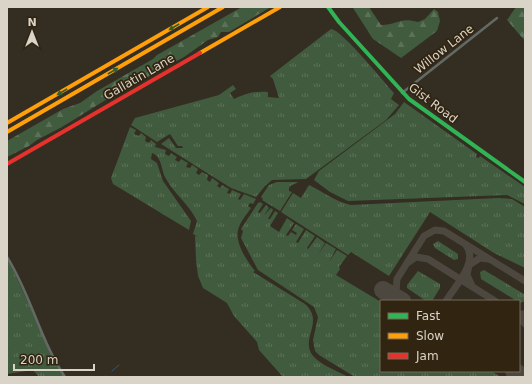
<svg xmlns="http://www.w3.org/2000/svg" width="532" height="384" font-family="'DejaVu Sans',sans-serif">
	<defs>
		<pattern id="grass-tufts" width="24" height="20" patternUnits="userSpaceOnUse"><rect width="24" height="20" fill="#415b3e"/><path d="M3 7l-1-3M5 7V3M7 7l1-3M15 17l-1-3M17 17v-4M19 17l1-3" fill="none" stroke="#5c7258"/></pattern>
		<pattern id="forest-firs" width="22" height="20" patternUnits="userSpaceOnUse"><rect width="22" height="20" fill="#415b3e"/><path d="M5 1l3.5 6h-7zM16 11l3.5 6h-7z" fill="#5c7258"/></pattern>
	</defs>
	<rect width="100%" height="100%" fill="#342d22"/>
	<g fill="url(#grass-tufts)">
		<path d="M331 29C342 30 384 82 394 93L391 99 399 105 386 120 306 179 272 180 265 186 256 197 231 188 161 144 169 138 176 148H183L182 146H178L170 134 157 142 131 125 135 118 219 95 233 85 236 89 230 93 234 99C247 93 254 91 268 92V97L279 98 273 79 270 76Z"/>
		<path d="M404 102 477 154 476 157 479 158 480 156 525 187V204L507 195 348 201 330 192 314 180 319 171 395 114Z"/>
		<path d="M130 127 136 130 134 134 139 136 141 133 146 137 145 141 149 143 151 140 156 144 155 147 166 150 165 154 169 156 171 153 177 157 175 160 179 162 181 159 188 163 186 167 190 168 192 165 198 169 196 173 199 175 202 172 208 175 207 180 210 182 212 178 219 183 217 186 220 188 222 185 229 189 227 193 230 194 232 190 241 194 238 199 240 200 244 194 256 199 253 204 250 203 248 206 251 208C247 214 241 221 239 227 233 241 247 261 255 271L253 272 305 304C326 323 297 340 315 358 323 366 338 371 348 377H283L259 350 257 342 234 316 227 303 203 288 198 276 196 260 195 236 198 237 193 234 197 221C190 205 173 193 165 177 161 169 162 157 152 153L151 159 157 163 163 181 191 221 189 230 113 184 111 178Z"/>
		<path d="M277 182H298C295 185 288 184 289 191L292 192 280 211 262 200 263 199 261 197 269 185Z"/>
		<path d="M309 185C322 191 336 202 351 205L498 198 512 199 525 207V268L494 253 430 212 389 276 351 252 348 255 281 212 293 193 301 198Z"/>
		<path d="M260 202 263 204 258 212 260 213 266 205 269 208 264 215 271 208 273 210 268 219H270L275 211 278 213 270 226 279 232 287 218 294 223 286 235 288 236 291 232 296 235 297 233 292 230 296 224 304 229 296 242 298 243 306 230 315 236 307 248 308 249 317 237 325 243 318 255 326 243 336 249 329 262 337 250 347 256 339 267 340 269 336 275 381 302V371H491L501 377H355L319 355 315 351 313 340 318 317 314 307 258 270 241 238 243 231 241 229 258 203Z"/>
		<path d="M438 241 458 254V259L454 260 435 248 433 244Z"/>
		<path d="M7 257 54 358 65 377H39L33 370 7 374Z"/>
		<path d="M484 270 524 294 525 301 520 303 481 279 480 272Z"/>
		<path d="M418 271 440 284V288L432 301H426L407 288V285Z"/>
	</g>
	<g fill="url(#forest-firs)">
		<path d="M242 7H271L229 32H221L218 37 208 40 184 57 104 101 62 127 37 140 29 146 7 157V141L63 109 80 103 97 91 153 59 157 55Z"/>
		<path d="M348 7H369L381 25C398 25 399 17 418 22L425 19 434 9 438 12 440 21 437 31 401 58 373 39 353 8Z"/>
		<path d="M516 7H525V41L507 20Z"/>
	</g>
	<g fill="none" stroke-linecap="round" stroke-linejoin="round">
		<g stroke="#315a78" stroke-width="1">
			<path d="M112 371 119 365"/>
			<path d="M104 377 106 376"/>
		</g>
		<g stroke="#4c483f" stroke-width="7">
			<path d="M409 262 416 257 428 259 495 301"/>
			<path d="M472 286 467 275 469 265 480 258 488 259"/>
			<path d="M402 301 396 292 397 279 424 236 435 230 444 231 525 281"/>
			<path d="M446 301C455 286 479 262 466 245"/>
			<path d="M519 314H525"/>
			<path d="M519 318 525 324"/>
		</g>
		<g stroke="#4c483f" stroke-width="18">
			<path d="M383 290 402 301"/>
			<path d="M514 371 523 377"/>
		</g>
		<g stroke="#636a65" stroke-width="2.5">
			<path d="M402 93 497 18"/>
			<path d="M7 257C31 295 40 340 65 377"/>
		</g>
		<path stroke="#30b455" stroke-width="4" d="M328 7 339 22 409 99 525 182"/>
		<g stroke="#ff9f0a" stroke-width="4">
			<path d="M200 53 280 7"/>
			<path d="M7 123 208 7"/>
			<path d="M7 132 223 7"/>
		</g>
		<path stroke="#e5322d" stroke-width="4" d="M7 164 200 53"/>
	</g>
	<defs><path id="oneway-solid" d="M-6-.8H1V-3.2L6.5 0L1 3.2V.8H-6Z"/></defs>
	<g fill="#315e2c">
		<use href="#oneway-solid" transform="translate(174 27) rotate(150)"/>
		<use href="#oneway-solid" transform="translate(113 71) rotate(-30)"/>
		<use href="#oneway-solid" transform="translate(62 92) rotate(150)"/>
	</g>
	<g text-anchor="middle" stroke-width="3.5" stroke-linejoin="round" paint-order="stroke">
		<g font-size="12" fill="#dad3c7" stroke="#312511">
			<text transform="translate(444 49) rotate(-38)" y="4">Willow Lane</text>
			<text transform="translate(139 77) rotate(-30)" y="4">Gallatin Lane</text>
			<text transform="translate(433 103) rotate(37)" y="4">Gist Road</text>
		</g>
	</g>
	<rect width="532" height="384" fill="none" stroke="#dad3c7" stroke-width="16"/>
	<rect x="380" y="300" width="140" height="72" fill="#312511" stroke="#756b5a"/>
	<rect x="388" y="313" width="20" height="6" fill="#30b455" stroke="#756b5a"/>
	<text x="416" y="320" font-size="12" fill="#dad3c7">Fast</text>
	<rect x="388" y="333" width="20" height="6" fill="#ff9f0a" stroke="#756b5a"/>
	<text x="416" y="340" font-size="12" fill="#dad3c7">Slow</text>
	<rect x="388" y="353" width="20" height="6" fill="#e5322d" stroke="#756b5a"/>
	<text x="416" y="360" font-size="12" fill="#dad3c7">Jam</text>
	<g transform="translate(32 32)" stroke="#312511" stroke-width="3" paint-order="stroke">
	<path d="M0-3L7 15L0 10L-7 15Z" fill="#dad3c7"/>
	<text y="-6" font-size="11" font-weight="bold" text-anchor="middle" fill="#dad3c7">N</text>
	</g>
	<path d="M14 364v6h80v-6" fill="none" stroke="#dad3c7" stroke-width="2"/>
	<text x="20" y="364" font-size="12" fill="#dad3c7" stroke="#312511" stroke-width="3" paint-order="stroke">200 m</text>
</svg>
